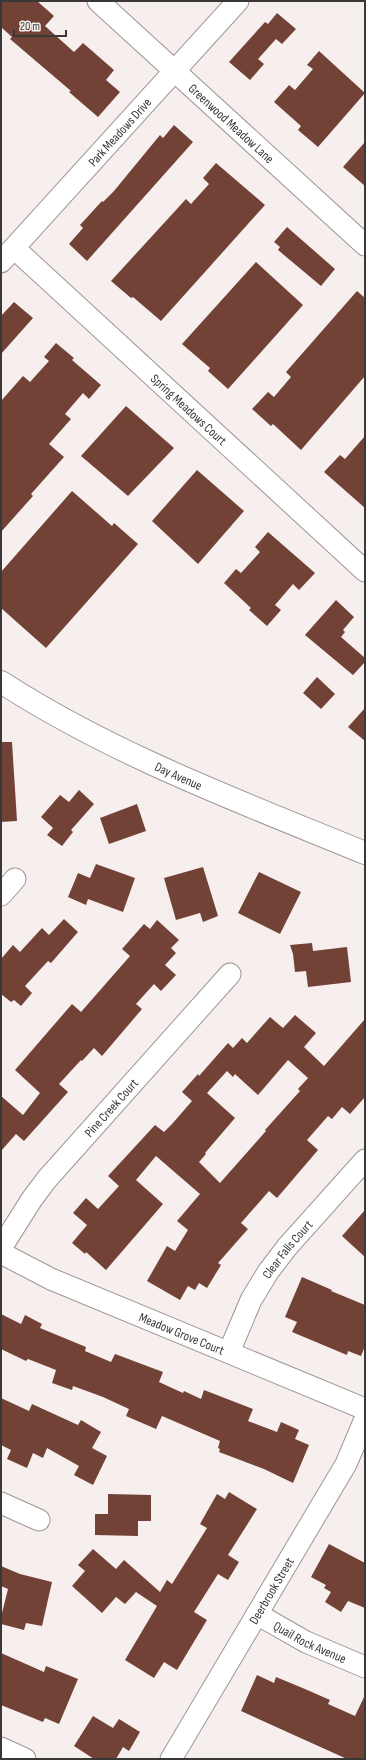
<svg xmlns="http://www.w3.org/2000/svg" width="366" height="1760" font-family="'Sofia Sans Condensed',sans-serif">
	<rect width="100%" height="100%" fill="#f6efee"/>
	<g fill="#734236" fill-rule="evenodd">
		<path d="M1 1H37L54 16 45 26 74 52 83 43 114 70 106 80 120 92 98 117 69 92 71 91 10 39 12 37 1 27Z"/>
		<path d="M277 13 296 29 282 44 276 39 258 59 264 64 250 80 229 62 265 22 268 24Z"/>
		<path d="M319 51 365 93 318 147 298 130 301 126 274 102 289 85 295 90 313 69 307 65Z"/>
		<path d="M174 125 193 142 87 261 69 244 83 228 80 225 102 201 103 202 114 191 160 135 163 138Z"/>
		<path d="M365 142V186L343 167Z"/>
		<path d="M216 163 265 205 161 321 133 297 131 298 111 281 186 199 191 204 209 184 203 178Z"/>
		<path d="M287 227 335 269 321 286 278 250 280 247 274 242Z"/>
		<path d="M256 262 303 305 228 389 208 371 210 368 182 344Z"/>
		<path d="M357 291 365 298V376L301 450 273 424 271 426 252 409 268 392 274 397 291 377 286 372Z"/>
		<path d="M14 302 33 318 1 354V316Z"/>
		<path d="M56 343 74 358 72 360 101 385 89 399 83 393 65 414 71 419 49 444 64 457 31 494 33 496 1 532V401L23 376 30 382 49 361 44 357Z"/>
		<path d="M126 406 174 448 128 496 81 456Z"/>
		<path d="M365 436V508L324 472 340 455 345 459Z"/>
		<path d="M197 470 244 511 198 564 152 521Z"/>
		<path d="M72 491 112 526 114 523 138 544 46 648 1 608V572Z"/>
		<path d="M268 532 315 573 299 590 293 584 275 605 281 610 267 626 249 610 251 608 224 583 236 569 241 573 260 552 255 547Z"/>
		<path d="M336 600 354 617 343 630 345 632 341 637 365 658V662L353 675 305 635Z"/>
		<path d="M317 677 335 694 321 709 303 693Z"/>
		<path d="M365 708V741L348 727Z"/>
		<path d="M1 742H12L17 821 1 822Z"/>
		<path d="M79 790 94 804 71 830 73 832 62 846 47 835 53 828 41 817 60 795 69 802Z"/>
		<path d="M137 804 146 831 109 844 100 818Z"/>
		<path d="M96 864 135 878 123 912 88 899 86 905 68 897 78 873 90 878Z"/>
		<path d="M203 867 218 916 203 922 200 913 176 920 164 878Z"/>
		<path d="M259 872 301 892 280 934 238 913Z"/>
		<path d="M64 919 78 932 51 963 48 961 25 986 32 993 21 1006 14 1000 11 1002 1 994V959L13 945 20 952 42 928 49 935Z"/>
		<path d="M157 920 179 940 171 948 176 953 165 965 176 975 161 991 154 984 136 1004 142 1009 102 1056 94 1048 82 1061 81 1060 59 1084 68 1092 24 1141 16 1134 1 1151V1096L23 1115 40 1093 15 1070 72 1004 81 1012 130 956 122 949 144 924 150 929Z"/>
		<path d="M312 943 313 951 347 947 351 982 308 987 306 971 295 972 293 954 290 945Z"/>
		<path d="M295 1015 316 1033 304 1047 324 1066 365 1019V1097L350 1114 342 1107 332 1119 328 1116 307 1140 318 1150 277 1198 269 1191 241 1223 248 1229 218 1263 221 1265 207 1288 199 1283 195 1290 188 1286 180 1300 147 1281 167 1246 175 1251 188 1230 177 1221 200 1194 156 1156 136 1180 163 1204 106 1270 86 1252 85 1254 72 1243 87 1225 73 1213 86 1198 98 1209 119 1186 108 1176 155 1125 164 1132 172 1124 192 1101 182 1092 198 1074 199 1076 228 1043 233 1048 242 1038 247 1043 270 1017 283 1028ZM288 1060 308 1078 298 1089 300 1091 265 1130 266 1131 220 1183 199 1162 206 1154 205 1153 235 1118 207 1093 227 1071 233 1077 235 1074 258 1095Z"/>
		<path d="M365 1210V1257L342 1236Z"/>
		<path d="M302 1277 332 1290 331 1291 365 1305V1346L361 1356 348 1351 347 1355 292 1332 297 1322 285 1317Z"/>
		<path d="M1 1314 21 1324 25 1315 42 1324 40 1328 86 1347 85 1351 111 1362 115 1354 163 1372 159 1382 183 1393 184 1391 201 1399 204 1390 253 1409 248 1421 277 1432 281 1422 299 1430 295 1439 309 1445 293 1483 264 1469 219 1452 220 1449 218 1448 220 1441 162 1416 156 1429 126 1416 129 1409 103 1397 73 1386 72 1390 52 1383 56 1370 28 1359 26 1361 1 1349Z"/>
		<path d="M1 1398 29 1411 32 1404 78 1425 81 1420 101 1432 92 1448 107 1456 93 1485 74 1475 79 1466 47 1448 43 1458 33 1453 27 1468 7 1459 11 1450 1 1445Z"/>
		<path d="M229 1492 257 1509 228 1555 239 1562 228 1580 218 1574 194 1612 207 1620 177 1670 164 1662 154 1678 125 1660 157 1606 136 1592 125 1604 116 1597 102 1613 72 1586 85 1571 78 1565 93 1549 116 1569 124 1560 160 1592 167 1580 172 1584 207 1528 200 1524 217 1494 225 1499Z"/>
		<path d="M108 1494 151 1495V1521H138V1536L95 1535V1514H108Z"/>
		<path d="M329 1544 365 1563V1608L348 1601 341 1612 325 1602 331 1592 324 1588 326 1585 311 1577Z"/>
		<path d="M1 1566 20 1574 52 1582 42 1626 26 1623 24 1630 1 1624V1617L8 1589 1 1586Z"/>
		<path d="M1 1653 44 1672 46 1666 78 1679 59 1724 45 1718 43 1722 1 1705Z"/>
		<path d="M257 1675 274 1683 276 1677 305 1689 330 1700 328 1704 355 1716 365 1695V1759H347L241 1711Z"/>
		<path d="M93 1716 113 1728 119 1719 140 1732 129 1751 123 1747 116 1759H94L74 1746Z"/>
	</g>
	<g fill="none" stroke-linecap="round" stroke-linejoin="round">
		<defs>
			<g id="minor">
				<path id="s1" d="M98 1 365 245"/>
				<path id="s2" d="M14 248 365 571"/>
				<path id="s3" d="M1 262 238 1"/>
				<path d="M1 895 15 879"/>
				<path id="s4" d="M1 1248 32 1199 47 1179 230 974"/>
				<path id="s5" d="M1 1253 51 1279 365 1409"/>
				<path id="s6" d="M229 1352 251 1300 268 1272 287 1247 365 1160"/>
				<path d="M1 1503 39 1520"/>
				<path id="s7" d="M257 1614 306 1642 365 1667"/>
				<path d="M1 1748 25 1759"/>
				<path id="s8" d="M171 1759 346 1464 365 1419"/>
			</g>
			<g id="tertiary">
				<path id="s9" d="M1 682C114 755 241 802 365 853"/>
			</g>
		</defs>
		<use href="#minor" stroke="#9d9796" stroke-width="23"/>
		<use href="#tertiary" stroke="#9d9796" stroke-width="24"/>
		<use href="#minor" stroke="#fff" stroke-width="21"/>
		<use href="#tertiary" stroke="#fff" stroke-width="22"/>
	</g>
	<g text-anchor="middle" stroke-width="4" stroke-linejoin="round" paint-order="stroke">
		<g font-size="13" fill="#3a3837" stroke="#f6efee">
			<text dy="5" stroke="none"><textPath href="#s1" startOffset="181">Greenwood Meadow Lane</textPath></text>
			<text dy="5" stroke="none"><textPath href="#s3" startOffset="176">Park Meadows Drive</textPath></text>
			<text dy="5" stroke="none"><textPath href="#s2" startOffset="238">Spring Meadows Court</textPath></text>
			<text dy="5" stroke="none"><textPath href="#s9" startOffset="201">Day Avenue</textPath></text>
			<text dy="5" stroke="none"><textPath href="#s4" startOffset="179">Pine Creek Court</textPath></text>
			<text dy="5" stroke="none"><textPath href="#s6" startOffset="119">Clear Falls Court</textPath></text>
			<text dy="5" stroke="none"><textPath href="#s5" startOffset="198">Meadow Grove Court</textPath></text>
			<text dy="5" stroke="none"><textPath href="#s8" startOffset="196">Deerbrook Street</textPath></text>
			<text dy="5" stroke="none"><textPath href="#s7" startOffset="60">Quail Rock Avenue</textPath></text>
		</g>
	</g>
	<rect width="366" height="1760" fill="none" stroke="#3a3837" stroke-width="4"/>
	<path d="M14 30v6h52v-6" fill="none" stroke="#3a3837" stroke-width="2"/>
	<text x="20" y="30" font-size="12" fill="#3a3837" stroke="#f6efee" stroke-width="3" paint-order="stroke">20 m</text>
</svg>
